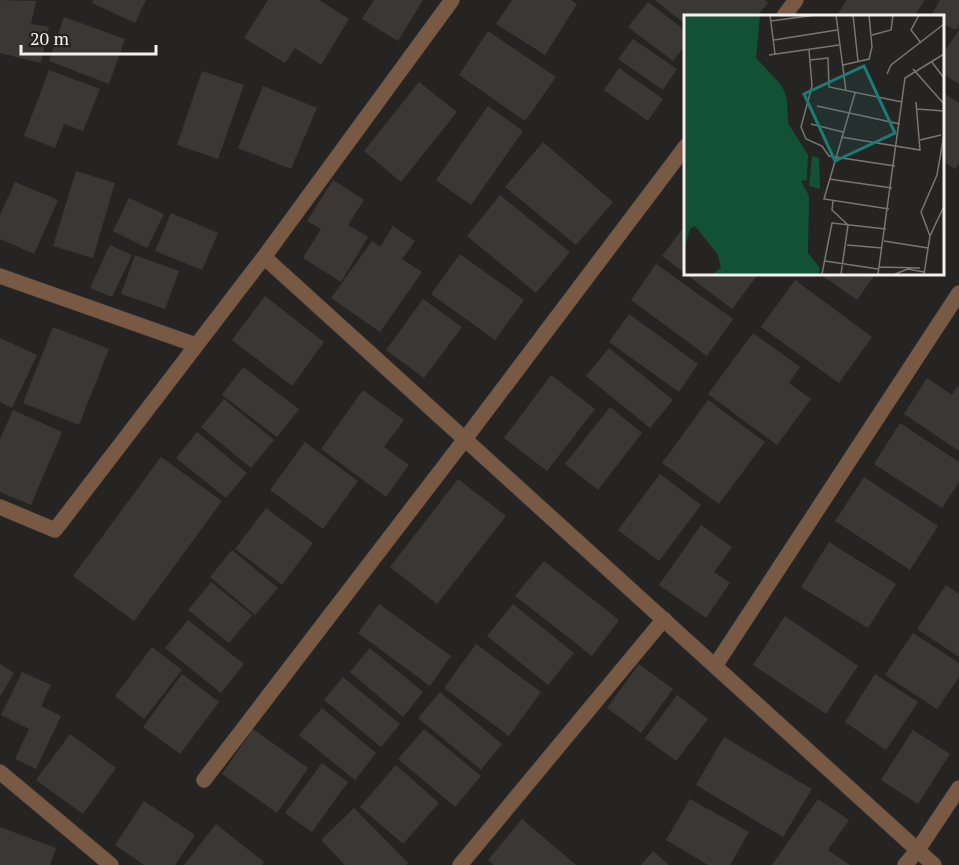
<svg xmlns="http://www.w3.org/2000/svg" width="959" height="865" font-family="'PT Serif',serif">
	<rect width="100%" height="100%" fill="#262422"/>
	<g fill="#3a3835">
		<path d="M0 0 36 1 31 24 49 27 41 63 0 53Z"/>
		<path d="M93 0H146L135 23 92 3Z"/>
		<path d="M268 0H319L349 19 321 65 295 48 285 63 244 38Z"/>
		<path d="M374 0H423L398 41 362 19Z"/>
		<path d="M512 0H571L577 4 545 55 496 24Z"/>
		<path d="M655 0H765L768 3 757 16H686V25Z"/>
		<path d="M847 0H925L914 16H839L837 15Z"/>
		<path d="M940 0H959V24L956 30 942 23V16H931Z"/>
		<path d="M648 2 686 31V44L673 61 628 27Z"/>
		<path d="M64 17 125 39 109 84 49 61Z"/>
		<path d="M959 30V84L942 73V55Z"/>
		<path d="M488 31 556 77 525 121 459 75Z"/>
		<path d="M633 39 677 69 663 90 618 59Z"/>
		<path d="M619 68 663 99 648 121 604 90Z"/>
		<path d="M49 70 100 89 83 131 64 124 55 148 24 136Z"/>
		<path d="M202 71 244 85 218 159 177 145Z"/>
		<path d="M419 82 457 112 401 182 364 151Z"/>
		<path d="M263 86 317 108 291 169 238 148Z"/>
		<path d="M942 92 959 103V163L955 169 942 161Z"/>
		<path d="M488 106 523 131 471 205 436 180Z"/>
		<path d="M543 142 613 202 576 245 505 187Z"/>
		<path d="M76 171 115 183 93 258 53 246Z"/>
		<path d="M333 180 364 200 348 225 368 237 341 282 303 258 321 229 307 221Z"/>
		<path d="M15 182 58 200 34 254 0 239V215Z"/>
		<path d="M500 195 570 252 536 293 467 236Z"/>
		<path d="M129 198 164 214 147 248 113 231Z"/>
		<path d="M171 213 218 233 202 270 155 251Z"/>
		<path d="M686 224V273H759L732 309 662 256Z"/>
		<path d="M393 226 415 241 402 259 422 272 380 332 331 298 372 241 380 247Z"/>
		<path d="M110 245 132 255 112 297 90 288Z"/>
		<path d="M460 254 524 300 495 340 431 294Z"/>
		<path d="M135 255 179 271 165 309 121 294Z"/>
		<path d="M656 264 733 319 707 356 631 300Z"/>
		<path d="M819 273H876L857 300Z"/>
		<path d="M795 280 872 337 839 383 761 327Z"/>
		<path d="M265 296 324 342 292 386 232 340Z"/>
		<path d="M423 299 462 327 424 378 386 350Z"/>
		<path d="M629 314 698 364 679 392 609 342Z"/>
		<path d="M53 327 109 349 79 425 23 403Z"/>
		<path d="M753 333 800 367 789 383 811 399 777 445 708 394Z"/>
		<path d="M0 338 37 355 12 408 0 402Z"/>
		<path d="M609 348 673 400 650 428 586 376Z"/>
		<path d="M243 367 299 409 277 437 222 395Z"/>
		<path d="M551 375 595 409 547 471 504 438Z"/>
		<path d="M927 378 952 395 959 385V451L904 414Z"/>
		<path d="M363 390 404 420 384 447 409 465 386 497 321 449Z"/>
		<path d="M224 399 274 440 251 468 201 427Z"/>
		<path d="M708 400 765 442 719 504 662 463Z"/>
		<path d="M610 407 642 433 598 490 565 464Z"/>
		<path d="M13 410 62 432 31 505 0 492V439Z"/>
		<path d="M900 423 959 462V482L942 508 874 464Z"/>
		<path d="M197 432 247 473 226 498 176 458Z"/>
		<path d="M305 442 358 481 323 529 270 490Z"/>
		<path d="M161 457 222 501 134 621 73 576Z"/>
		<path d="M660 474 701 505 659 561 618 530Z"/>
		<path d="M864 477 938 526 910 570 835 521Z"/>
		<path d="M458 479 506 516 437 604 390 567Z"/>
		<path d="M266 508 313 543 282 585 235 549Z"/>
		<path d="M701 525 732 547 714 572 730 583 706 618 659 585Z"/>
		<path d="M829 542 896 584 868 628 801 587Z"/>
		<path d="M232 550 278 588 255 615 210 577Z"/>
		<path d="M544 561 619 620 592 656 515 596Z"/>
		<path d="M211 582 252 615 229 643 188 610Z"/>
		<path d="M946 585 959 594V657L917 629Z"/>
		<path d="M379 604 451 656 430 686 358 633Z"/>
		<path d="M513 604 574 653 548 685 487 636Z"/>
		<path d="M785 616 858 666 826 714 753 665Z"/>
		<path d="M188 620 244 664 221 693 165 648Z"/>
		<path d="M913 633 959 663V677L937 709 885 675Z"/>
		<path d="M476 644 541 692 509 736 444 688Z"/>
		<path d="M152 647 182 670 144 719 115 696Z"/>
		<path d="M370 648 423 692 403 717 350 672Z"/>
		<path d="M0 664 14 673 0 697Z"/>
		<path d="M639 664 673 689 641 733 607 708Z"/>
		<path d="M22 672 51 685 41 706 61 716 36 769 15 759 29 729 1 715Z"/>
		<path d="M182 674 219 702 180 754 143 727Z"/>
		<path d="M875 674 918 702 886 750 845 722Z"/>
		<path d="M343 677 400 724 381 747 324 700Z"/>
		<path d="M440 692 502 744 481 770 418 718Z"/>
		<path d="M677 695 708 719 676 761 645 738Z"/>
		<path d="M322 708 376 753 355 780 299 735Z"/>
		<path d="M253 729 308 768 277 813 222 774Z"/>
		<path d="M424 729 481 776 455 807 398 759Z"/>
		<path d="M913 730 950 754 918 804 881 780Z"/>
		<path d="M70 734 116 768 83 814 36 780Z"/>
		<path d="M724 737 812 789 783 837 696 785Z"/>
		<path d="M322 763 348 782 312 832 285 813Z"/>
		<path d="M396 765 439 803 403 844 360 807Z"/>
		<path d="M690 799 749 832 730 865H708L666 840Z"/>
		<path d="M818 799 849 820 828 850 850 865H772Z"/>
		<path d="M144 801 195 835 175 865H144L115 845Z"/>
		<path d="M354 808 408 863 406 865H345L321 840Z"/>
		<path d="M522 819 576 865H494L488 860Z"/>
		<path d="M216 824 264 862 262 865H184Z"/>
		<path d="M0 827 56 848 50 865H0Z"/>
		<path d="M653 851 669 865H641Z"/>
	</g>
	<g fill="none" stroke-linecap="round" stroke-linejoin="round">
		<defs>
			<g id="minor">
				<path d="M784 16 796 0"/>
				<path d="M264 257 934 865"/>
				<path d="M0 276 196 345"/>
				<path d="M0 507 55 530 264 257 452 0"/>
				<path d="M715 666 959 293"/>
				<path d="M0 772 111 865"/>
				<path d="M204 780 465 439 686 146"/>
				<path d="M460 865 664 619"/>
				<path d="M905 865 917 851 959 788"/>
			</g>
		</defs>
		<use href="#minor" stroke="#43413f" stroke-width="16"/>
		<use href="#minor" stroke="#785943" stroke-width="15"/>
	</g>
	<g transform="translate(684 15)">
		<rect width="260" height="260" fill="#262422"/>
		<path d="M0 0H76L72 43 98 71 103 84 104 108 124 140 123 165 117 166 125 181 124 238 136 253 135 259H28L37 253 34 240 11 211 6 214 0 235Z" fill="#135135"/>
		<path d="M128 141 135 143 136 174 125 171Z" fill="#135135"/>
		<path fill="none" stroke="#787674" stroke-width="1.5" d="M86 0 91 39M152 0 162 76M169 0 174 46M235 0 227 15 237 28M87 6 132 0M188 20 207 15 209 0M90 25 153 15M125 35 128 71 117 112 122 124 138 131 145 141 211 151M85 40 155 30M126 45 144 43 145 72 218 87M247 46 260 63M159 50 185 44 188 32 185 0M229 54 260 89M203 59 207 50 260 9M171 78 140 184 205 194M133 91 216 109M233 94 260 96M127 109 159 117M157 122 236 135 232 87M236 125 257 120M145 164 208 173M149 186 148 195 164 210 157 259M246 221 237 197 253 160 260 120M200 226 244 233M163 230 198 233M141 246 194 254M195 252 236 253M138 259 148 208 202 214M194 259 221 63 260 39M211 259 224 254 240 257M240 259 246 221 260 191"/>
		<path fill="#1a7c74" fill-opacity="0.15" stroke="#1a7c74" stroke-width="3" d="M180 51 211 118 151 146 120 79Z"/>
		<rect width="260" height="260" fill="none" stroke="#f3f1f0" stroke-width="3"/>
	</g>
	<path d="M21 45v9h135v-9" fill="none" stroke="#f3f1f0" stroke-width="3"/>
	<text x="30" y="45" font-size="18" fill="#f3f1f0" stroke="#262422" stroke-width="4.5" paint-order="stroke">20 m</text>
</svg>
